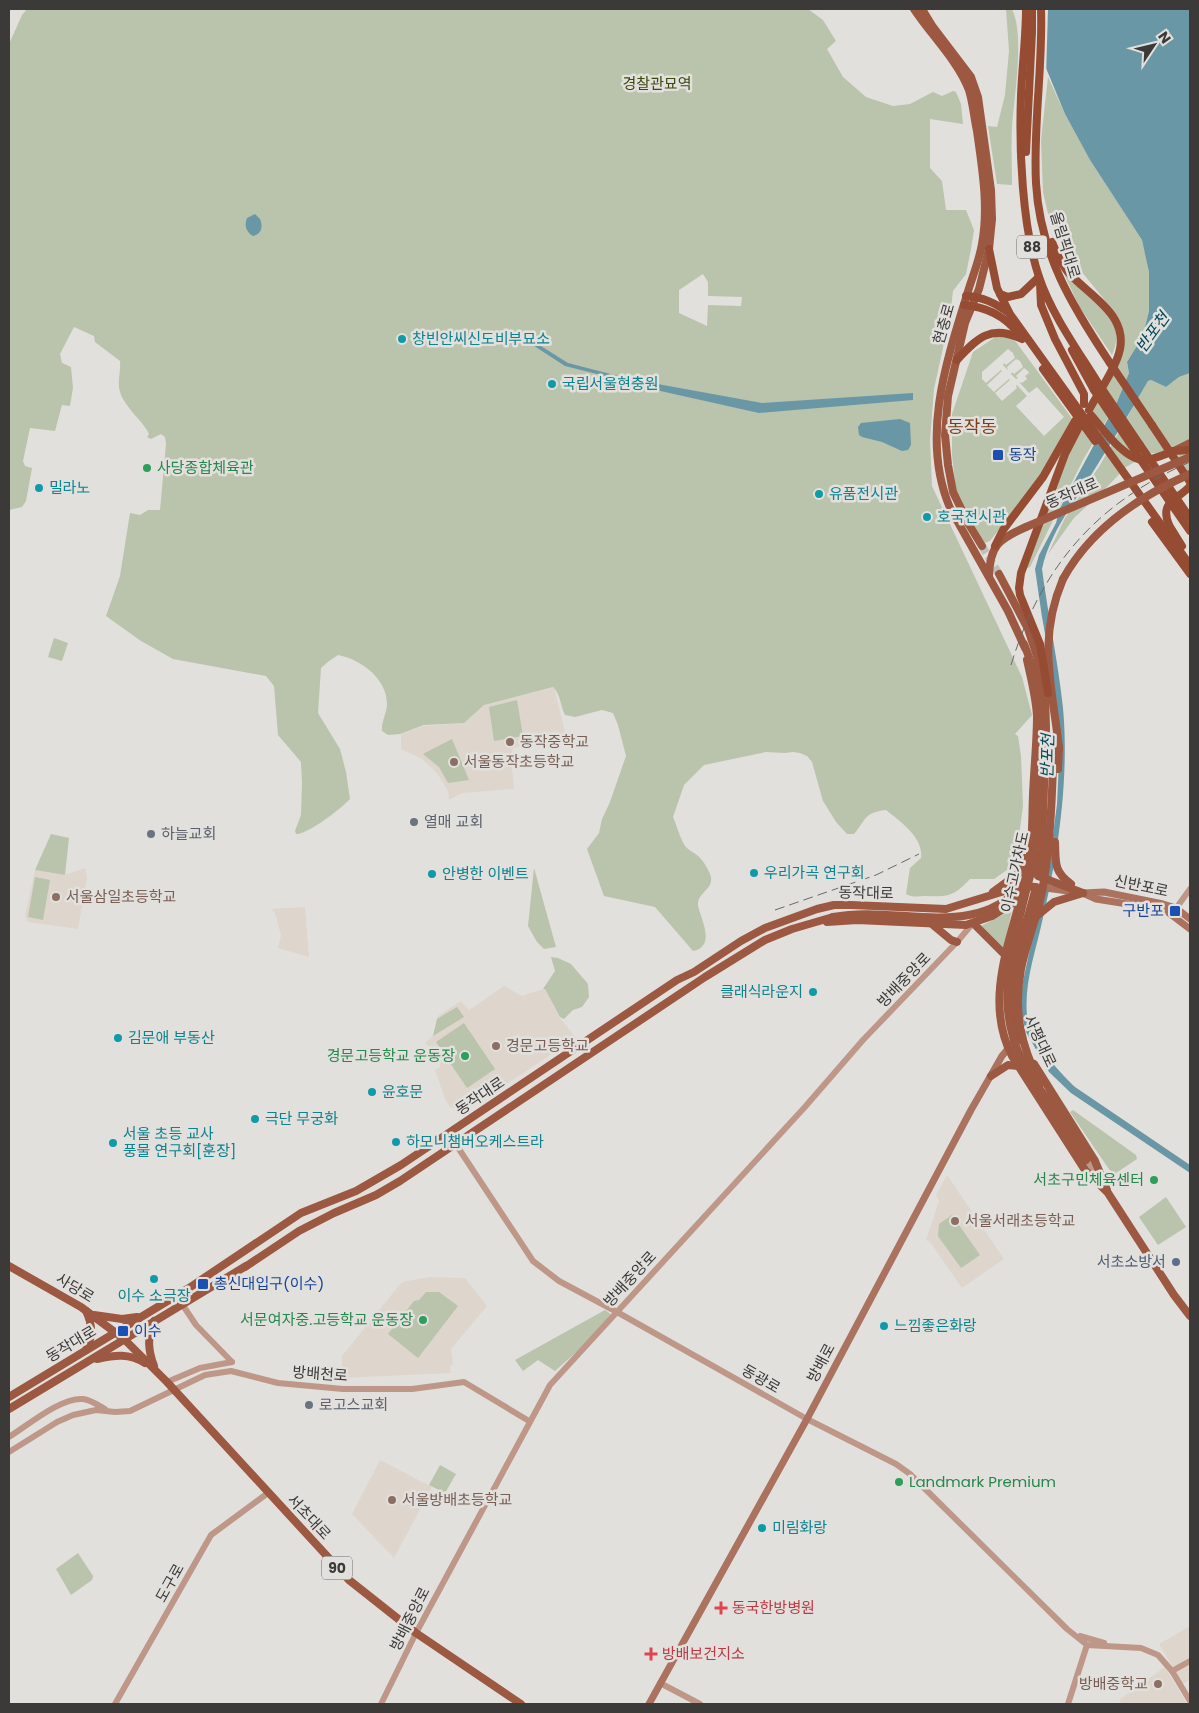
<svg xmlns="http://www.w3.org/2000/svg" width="1199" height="1713" font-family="Poppins,'Noto Sans KR',sans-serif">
	<rect width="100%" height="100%" fill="#e2e0dd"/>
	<g fill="#ded5cd">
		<path d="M554 687 566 736 513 748 511 757 514 789 462 793 449 800 448 791 437 773 422 759 401 749V734L424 726 464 723 484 705Z"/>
		<path d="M85 868 87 878 78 929 28 922 25 916 35 870 65 875Z"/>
		<path d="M305 907 309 957 278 948 281 935 275 913 271 909Z"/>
		<path d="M504 986 522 996 543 989H545L560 1018 576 1038 467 1110 450 1107 445 1099 435 1070 440 1067V1061L434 1050 425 1043 433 1036 438 1016 461 1001 469 1010Z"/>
		<path d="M947 1175 1004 1259 962 1288 930 1242 926 1240 939 1201 936 1195Z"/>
		<path d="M429 1277 465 1278 487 1306 451 1349 453 1365 450 1366 451 1373 342 1378V1356L402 1282Z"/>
		<path d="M380 1460 432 1487 394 1558 352 1514Z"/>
		<path d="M1190 1626V1680L1183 1684 1159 1644Z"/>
		<path d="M1165 1667 1187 1704H1122L1119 1700Z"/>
	</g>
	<g fill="#bac3ab" fill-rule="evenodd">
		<path d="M27 9H808L823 20 836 41 827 49 843 77 866 97 893 106 910 104 933 92 942 96 953 91 956 92 961 104 963 124 930 119V168L942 181 946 210H966L974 230 971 249 966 274 953 291 950 316 934 389 930 441 932 486 1022 677 1032 715 1015 734 1018 736 1021 756 1023 806 1016 858 1007 870 994 879H970C954 896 949 897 926 896 918 896 913 898 906 894L910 868 921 858C924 838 900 821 886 810 863 813 867 819 854 834H847L836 822 823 801 812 762 807 756 800 753 793 752 785 753 766 752 704 765 684 785 673 817C677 826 680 838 685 846 689 851 696 853 700 858 704 862 708 869 710 874 716 889 697 892 698 905 700 918 717 946 693 951L655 907 604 896 587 849 599 833 602 819 610 802 626 756 618 725 613 713 602 710 575 717 565 715C560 705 561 695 553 687L484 705 464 723 424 725 400 734 388 735 382 731C381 722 387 713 387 704 387 678 360 659 338 655L329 661 321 668 318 713 340 749 346 772 350 799C342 808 307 835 296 834L295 831 301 815 302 783 301 762 278 735 274 686 266 676 173 659 141 641 106 616 120 576 130 513 140 515 148 510H160L166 444 165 437 161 434 151 439 147 437 149 434C145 423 125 408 120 392 117 383 121 370 120 361L95 342 94 336 74 327 60 354 62 363 71 367 73 388 70 406 62 405 55 431 30 428 23 461 25 466 32 468 26 501 22 507 9 510V44L22 15ZM703 274 708 282V296L742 297 741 306 708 305 707 326 679 313V290Z"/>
		<path d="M1006 9H1012C1025 36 1014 96 1012 127 1011 146 1012 166 1012 185L997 184 988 126 997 127 1005 95 1009 51Z"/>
		<path d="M1048 77 1065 114 1090 160 1142 240 1146 256 1149 272V311L1146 327 1143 336 1127 362 1129 373 1117 402 1083 460 1030 567 1023 570 1067 457 1118 363V319L1112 309 1077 266 1061 243 1050 222 1043 192 1041 140Z"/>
		<path d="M1058 261C1073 277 1113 312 1116 333 1117 340 1115 349 1112 355L1079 306Z"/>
		<path d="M997 336 1010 337 1016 342 1071 417 1072 420 1039 478 990 541 985 543 983 541 966 514 956 491 952 455V414L973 352ZM1008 349 1013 353 1015 358 1006 365 1004 363 1003 365 1008 370 1007 367 1016 359 1020 361 1023 367 1014 374 1012 372 1011 374 1016 379 1018 378 1016 376 1024 368 1028 371 1029 373 1025 376 1027 379 1022 383 1019 382 1029 393 1037 387 1064 417 1044 436 1016 406 1027 396 1017 385 1016 386 1017 388 1002 401 995 393 1010 380 1009 379 994 392 987 385 1002 371 1001 370 986 383 982 379V372Z"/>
		<path d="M1190 373V474L1177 455 1150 453 1126 467 1108 486 1074 518 1048 554 1064 520 1100 465 1148 381 1151 380 1166 387 1179 377Z"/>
		<path d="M54 638 68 643 62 661 48 657Z"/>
		<path d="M517 700 523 736 494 741 489 707Z"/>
		<path d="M452 739 469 780 448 783 439 767 423 754Z"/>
		<path d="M51 834 69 838 65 875 35 870Z"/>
		<path d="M534 868 556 947 544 949 537 942 528 926Z"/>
		<path d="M35 877 50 880 43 920 28 917Z"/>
		<path d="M1012 910 1003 951 979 927Z"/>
		<path d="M551 957 558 958 571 964 588 984 589 997 582 1007 573 1010 564 1019 560 1017 545 989H543L555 971Z"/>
		<path d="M457 1007 464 1017 433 1036 437 1019Z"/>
		<path d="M464 1023 495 1069 467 1088 436 1042Z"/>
		<path d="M1073 1110 1136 1155 1137 1159 1113 1175 1070 1112Z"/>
		<path d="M1166 1197 1186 1227 1158 1245 1139 1217Z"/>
		<path d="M952 1215 980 1255 961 1268 938 1236 939 1224Z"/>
		<path d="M426 1292H439L458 1306 418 1358 388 1334 414 1301 419 1300Z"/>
		<path d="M605 1310 613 1316 591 1339 555 1371 538 1360 523 1371 515 1360Z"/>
		<path d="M440 1465 456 1474 445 1493 429 1485Z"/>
		<path d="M78 1553 93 1576 92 1580 71 1595 56 1569Z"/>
	</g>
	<g fill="#6997a6">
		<path d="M1024 9H1190V373L1179 377 1166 387 1151 380 1148 381C1129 415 1108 447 1088 480 1070 508 1049 536 1042 569 1048 615 1058 661 1063 708 1066 740 1065 774 1062 806 1058 846 1051 884 1042 922 1035 954 1024 983 1027 1016 1030 1040 1058 1071 1075 1087L1190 1165V1173L1071 1093 1049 1072 1026 1032 1022 1016 1021 991 1051 850 1057 804 1059 762 1049 656 1042 617 1035 569 1039 555 1056 523 1060 508 1117 402 1129 373 1127 362 1143 336 1149 311V272L1142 240 1090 160 1065 114 1034 39Z"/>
		<path d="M255 214 260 219C263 226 262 234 253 236 246 232 244 225 247 218Z"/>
		<path d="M528 338 568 363 622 377 621 380 565 366 525 340Z"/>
		<path d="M630 379 762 403 913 393V400L759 413 629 384Z"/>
		<path d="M900 419 910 423 911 445 908 450 902 451 882 442 862 437 859 435 858 427 861 423Z"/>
	</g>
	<path fill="#e2e0dd" d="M1022 9H1048L1046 78 1031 40Z"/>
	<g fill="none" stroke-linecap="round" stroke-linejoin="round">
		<path stroke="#c1bfbc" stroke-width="8" stroke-dasharray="8 4" stroke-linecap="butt" d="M982 546 999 574"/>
		<g stroke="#be9789" stroke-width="6">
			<path d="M1172 914 1190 889"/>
			<path d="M447 1134 455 1143 533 1261 559 1281 617 1312 807 1419 896 1464 910 1474 1067 1629 1087 1645 1141 1648 1158 1655 1172 1671 1190 1701"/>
			<path d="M1086 1160 1102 1183"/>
			<path d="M182 1304 196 1325 232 1362"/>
			<path d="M167 1382 200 1368 232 1362"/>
			<path d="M9 1437C27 1426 61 1397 83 1399 91 1400 98 1405 105 1409"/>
			<path d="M9 1452 57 1422 73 1415 96 1410 115 1412 130 1411 205 1375 231 1371 278 1383 343 1389H412L464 1382 529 1421"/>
			<path d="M1080 1636 1104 1643"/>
			<path d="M1172 1671 1190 1661"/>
			<path d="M660 1683 700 1704"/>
			<path d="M115 1704 211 1535 268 1493"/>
			<path d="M381 1704 416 1633 550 1385 804 1108 863 1040 957 942 973 923"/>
			<path d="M1068 1704 1087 1645"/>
		</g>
		<g stroke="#ab735f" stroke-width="7">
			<path d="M1038 887 1083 893 1104 892 1163 904 1176 908 1190 919"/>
			<path d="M1085 894 1096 899 1165 910 1190 929"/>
			<path d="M649 1704 807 1419 971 1110 1002 1056 1012 1044"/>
		</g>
		<g stroke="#9c5840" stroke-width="8">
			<path d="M914 9C931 35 958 61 969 90 973 103 974 117 977 131 982 167 989 207 982 244 979 262 971 280 966 298 945 365 921 440 950 508L1008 611 1025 648"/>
			<path d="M922 9 933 27 971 77 978 97 991 190 992 219 989 249 979 289 965 323 948 396 945 435 948 465 953 492 968 523 982 546"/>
			<path d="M1174 451 1190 443"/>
			<path d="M999 574 1028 629 1037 656 1045 694 1046 728 1042 845"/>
			<path d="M989 576C990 545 999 539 1026 527"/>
			<path d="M1027 660C1031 678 1036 697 1037 716 1037 742 1034 769 1033 795 1032 817 1033 838 1029 860 1020 923 979 992 1012 1056L1085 1170 1108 1193 1174 1295 1190 1316"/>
			<path d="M1059 748C1052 685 1037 640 1063 579"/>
			<path d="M1050 763 1051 741"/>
			<path d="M1055 842C1056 862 1053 871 1071 884"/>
			<path d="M1040 859 1038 876 1083 893"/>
			<path d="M993 892 1019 873 1025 858"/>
			<path d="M1033 919 1054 902 1083 893"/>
			<path d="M827 922 857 920 966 925 992 916 1021 898"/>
			<path d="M973 923 1005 955"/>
			<path d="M933 925 951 940 957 942"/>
			<path d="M1021 1040C998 992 1023 939 1035 891V887"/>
			<path d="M1034 1064 1095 1161 1107 1190"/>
			<path d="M991 1076 1008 1065 1019 1066"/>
			<path d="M1046 1097 1086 1160"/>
			<path d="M9 1266 81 1307 124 1339 167 1382 349 1580 416 1633 521 1704"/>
			<path d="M245 1267 299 1231 334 1213 376 1195 400 1181 705 977 765 940 792 929 833 917"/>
			<path d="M94 1315 122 1319 137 1317"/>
			<path d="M154 1321C147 1337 148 1350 154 1366"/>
			<path d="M86 1350C93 1337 93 1325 86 1311"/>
			<path d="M97 1359C115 1355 129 1353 145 1363"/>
			<path d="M9 1397 189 1288 301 1213 356 1191 401 1165 677 980 694 972 741 941 765 928 817 909 834 905H851L946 909 1008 890 1023 886 1035 887"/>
			<path d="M9 1409 246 1266"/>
		</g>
		<g stroke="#954c32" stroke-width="8">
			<path d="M1026 9C1026 38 1022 67 1021 96 1019 149 1022 226 1039 277 1052 315 1077 349 1098 383"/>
			<path d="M1041 9C1043 67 1033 125 1036 183 1040 254 1072 306 1110 363"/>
			<path d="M1026 152 1032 32V9"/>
			<path d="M1052 242C1056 252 1061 264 1068 272 1091 298 1134 317 1117 359 1110 377 1098 393 1089 410"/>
			<path d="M989 249 997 288 1010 314 1190 565"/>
			<path d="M1040 284 1041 305 1055 339 1084 394V404"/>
			<path d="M1000 294 1008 297 1021 294 1039 277"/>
			<path d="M966 296C983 297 995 303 1009 313"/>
			<path d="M964 305C986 307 1004 315 1018 333"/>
			<path d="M1072 350 1094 390"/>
			<path d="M957 360C977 338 991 324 1022 339"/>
			<path d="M1043 369 1095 441"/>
			<path d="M1152 425 1190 482"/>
			<path d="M1140 445 1190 518"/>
			<path d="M1174 451 1190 450"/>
			<path d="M1138 456 1190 531"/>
			<path d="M1152 522 1190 574"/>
			<path d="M1169 525 1182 546"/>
			<path d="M995 546 1003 530 1043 477 1075 421"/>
			<path d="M1048 693 1040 644 1020 595 1019 588 1021 573 1065 454 1079 427"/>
		</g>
		<g stroke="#6a6967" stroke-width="1" stroke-dasharray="10 5" stroke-linecap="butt">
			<path d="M1011 665C1041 567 1096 503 1190 462"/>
			<path d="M775 910 876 875 919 854"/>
		</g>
		<g stroke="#9c5840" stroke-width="8">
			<path d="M1026 527 1190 457"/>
			<path d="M1063 579C1090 530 1140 496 1190 474"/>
			<path d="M1024 644C1032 664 1039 685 1041 706 1043 728 1040 750 1039 771 1039 799 1039 827 1035 855 1033 868 1028 882 1025 895 1006 973 990 1029 1046 1097"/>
			<path d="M1058 769 1059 748"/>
			<path d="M1034 869 1042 855 1046 838"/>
			<path d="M833 917C900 904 977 944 1028 879"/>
			<path d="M1040 1084C1021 1045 1013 1012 1021 969 1026 943 1037 918 1042 892 1050 849 1052 806 1053 762"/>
		</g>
		<g stroke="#954c32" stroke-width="8">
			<path d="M1110 363 1152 425"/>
			<path d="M1098 383 1140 445"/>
			<path d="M1094 390 1136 452"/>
			<path d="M1091 415C1103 429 1125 460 1144 460 1154 460 1165 454 1174 451"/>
			<path d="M1169 525C1159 501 1178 500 1190 486"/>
		</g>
	</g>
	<g fill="#0f9aa8" stroke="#e2e0dd" stroke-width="2">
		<circle cx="402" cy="339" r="5"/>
		<circle cx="552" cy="384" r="5"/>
		<circle cx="39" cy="488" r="5"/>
		<circle cx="819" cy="494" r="5"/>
		<circle cx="927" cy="517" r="5"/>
		<circle cx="754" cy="873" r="5"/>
		<circle cx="432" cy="874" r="5"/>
		<circle cx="813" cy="992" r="5"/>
		<circle cx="118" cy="1038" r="5"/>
		<circle cx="372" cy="1092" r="5"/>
		<circle cx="255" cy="1119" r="5"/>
		<circle cx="396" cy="1142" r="5"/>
		<circle cx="113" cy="1143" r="5"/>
		<circle cx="154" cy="1279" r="5"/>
		<circle cx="884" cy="1326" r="5"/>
		<circle cx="762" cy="1528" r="5"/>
	</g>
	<g fill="#1a4fb4" stroke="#e2e0dd" stroke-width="2">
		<rect x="992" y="449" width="12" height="12" rx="2.5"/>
		<rect x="1169" y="905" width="12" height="12" rx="2.5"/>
		<rect x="197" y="1278" width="12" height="12" rx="2.5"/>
		<rect x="117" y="1325" width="12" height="12" rx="2.5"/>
	</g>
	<g fill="#2e9e5b" stroke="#e2e0dd" stroke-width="2">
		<circle cx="147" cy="468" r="5"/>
		<circle cx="465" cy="1056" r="5"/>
		<circle cx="1154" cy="1180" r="5"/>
		<circle cx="423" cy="1320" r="5"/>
		<circle cx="899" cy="1482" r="5"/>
	</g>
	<g fill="#8d6e63" stroke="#e2e0dd" stroke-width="2">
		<circle cx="510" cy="742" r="5"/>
		<circle cx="454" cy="762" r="5"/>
		<circle cx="56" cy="897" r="5"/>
		<circle cx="496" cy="1046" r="5"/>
		<circle cx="955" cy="1221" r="5"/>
		<circle cx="392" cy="1500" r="5"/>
		<circle cx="1158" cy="1684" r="5"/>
	</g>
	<g fill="#6b7280" stroke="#e2e0dd" stroke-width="2">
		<circle cx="414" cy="822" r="5"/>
		<circle cx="151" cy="834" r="5"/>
		<circle cx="309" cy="1405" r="5"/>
	</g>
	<circle fill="#5c6f8a" stroke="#e2e0dd" stroke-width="2" cx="1176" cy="1262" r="5"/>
	<g fill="#e0444e" stroke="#e2e0dd" stroke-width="2">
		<path d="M718.5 1600.5h5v5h5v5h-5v5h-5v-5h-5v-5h5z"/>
		<path d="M648.5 1646.5h5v5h5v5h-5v5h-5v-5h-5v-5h5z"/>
	</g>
	<g text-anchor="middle" stroke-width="5" stroke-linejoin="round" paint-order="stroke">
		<g fill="#e2e0dd" stroke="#6d6c6a" stroke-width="1">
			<rect x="1017" y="235.5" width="30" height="23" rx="4"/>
			<rect x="322" y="1556.5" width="30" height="23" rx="4"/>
		</g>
		<g font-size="14" font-weight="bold" fill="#3b3a39">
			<text x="1032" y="252">88</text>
			<text x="337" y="1573">90</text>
		</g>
		<g font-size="15" fill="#3a480b" stroke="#e2e0dd">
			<text x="657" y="89">경찰관묘역</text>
		</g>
		<g font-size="15" fill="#3b3a39" stroke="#e2e0dd">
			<text transform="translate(1065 245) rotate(73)" y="5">올림픽대로</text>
			<text transform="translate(944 324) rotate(-74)" y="5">현충로</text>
			<text transform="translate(1072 493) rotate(-23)" y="5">동작대로</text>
			<text transform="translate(1015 872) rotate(-78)" y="5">이수고가차도</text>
			<text transform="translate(1141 886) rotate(12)" y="5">신반포로</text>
			<text transform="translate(866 893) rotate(1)" y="5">동작대로</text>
			<text transform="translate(904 980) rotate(-46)" y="5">방배중앙로</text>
			<text transform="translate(1040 1041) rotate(65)" y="5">사평대로</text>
			<text transform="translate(480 1096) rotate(-34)" y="5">동작대로</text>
			<text transform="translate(630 1279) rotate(-47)" y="5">방배중앙로</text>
			<text transform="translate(75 1288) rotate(31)" y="5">사당로</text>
			<text transform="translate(71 1344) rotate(-31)" y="5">동작대로</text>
			<text transform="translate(821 1363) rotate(-62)" y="5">방배로</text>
			<text transform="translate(320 1374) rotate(4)" y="5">방배천로</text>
			<text transform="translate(761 1379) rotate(30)" y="5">동광로</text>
			<text transform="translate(309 1517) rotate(47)" y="5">서초대로</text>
			<text transform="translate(170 1583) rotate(-61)" y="5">도구로</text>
			<text transform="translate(410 1619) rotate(-63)" y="5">방배중앙로</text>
		</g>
		<g font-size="15" fill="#0d838f" stroke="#e2e0dd" text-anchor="start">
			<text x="412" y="344">창빈안씨신도비부묘소</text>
			<text x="562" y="389">국립서울현충원</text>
			<text x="49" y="493">밀라노</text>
			<text x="829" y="499">유품전시관</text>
			<text x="937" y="522">호국전시관</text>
			<text x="764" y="878">우리가곡 연구회</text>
			<text x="442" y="879">안병한 이벤트</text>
			<text x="803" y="997" text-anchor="end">클래식라운지</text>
			<text x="128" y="1043">김문애 부동산</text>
			<text x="382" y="1097">윤호문</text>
			<text x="265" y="1124">극단 무궁화</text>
			<text x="123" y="1139">서울 초등 교사<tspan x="123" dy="17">풍물 연구회[훈장]</tspan></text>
			<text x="406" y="1147">하모니챔버오케스트라</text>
			<text x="154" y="1301" text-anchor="middle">이수 소극장</text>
			<text x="894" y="1331">느낌좋은화랑</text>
			<text x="772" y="1533">미림화랑</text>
		</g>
		<g font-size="15" fill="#164399" stroke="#e2e0dd" text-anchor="start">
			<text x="1009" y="460">동작</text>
			<text x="1164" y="916" text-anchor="end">구반포</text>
			<text x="214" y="1289">총신대입구(이수)</text>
			<text x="134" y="1336">이수</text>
		</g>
		<g font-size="15" fill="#27864d" stroke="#e2e0dd" text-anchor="end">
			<text x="157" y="473" text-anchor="start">사당종합체육관</text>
			<text x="455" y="1061">경문고등학교 운동장</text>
			<text x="1144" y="1185">서초구민체육센터</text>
			<text x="413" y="1325">서문여자중.고등학교 운동장</text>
			<text x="909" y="1487" text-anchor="start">Landmark Premium</text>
		</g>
		<g font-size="15" fill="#785e54" stroke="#e2e0dd" text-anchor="start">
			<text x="520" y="747">동작중학교</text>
			<text x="464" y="767">서울동작초등학교</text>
			<text x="66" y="902">서울삼일초등학교</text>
			<text x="506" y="1051">경문고등학교</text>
			<text x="965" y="1226">서울서래초등학교</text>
			<text x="402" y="1505">서울방배초등학교</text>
			<text x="1148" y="1689" text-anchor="end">방배중학교</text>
		</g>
		<g font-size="15" fill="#5b616d" stroke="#e2e0dd" text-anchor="start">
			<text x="424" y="827">열매 교회</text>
			<text x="161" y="839">하늘교회</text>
			<text x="319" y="1410">로고스교회</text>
		</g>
		<g font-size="15" fill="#4e5e75" stroke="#e2e0dd" text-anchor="end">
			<text x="1166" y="1267">서초소방서</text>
		</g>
		<g font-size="15" fill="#be3a42" stroke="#e2e0dd" text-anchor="start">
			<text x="732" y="1613">동국한방병원</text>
			<text x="662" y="1659">방배보건지소</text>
		</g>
		<g font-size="16" font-style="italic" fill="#004758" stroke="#e2e0dd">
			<text transform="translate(1152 332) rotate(-54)" y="6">반포천</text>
			<text transform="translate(1047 756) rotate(-89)" y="6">반포천</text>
		</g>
		<g font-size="18" fill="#7c3d18" stroke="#e2e0dd">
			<text x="972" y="433">동작동</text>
		</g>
	</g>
	<rect width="1199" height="1713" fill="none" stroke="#3b3a39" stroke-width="20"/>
	<g transform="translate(1154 45) rotate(55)" stroke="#e2e0dd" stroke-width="4" paint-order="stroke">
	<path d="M0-4L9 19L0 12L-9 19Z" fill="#3b3a39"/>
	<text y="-8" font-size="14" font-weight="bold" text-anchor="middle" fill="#3b3a39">N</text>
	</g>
</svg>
